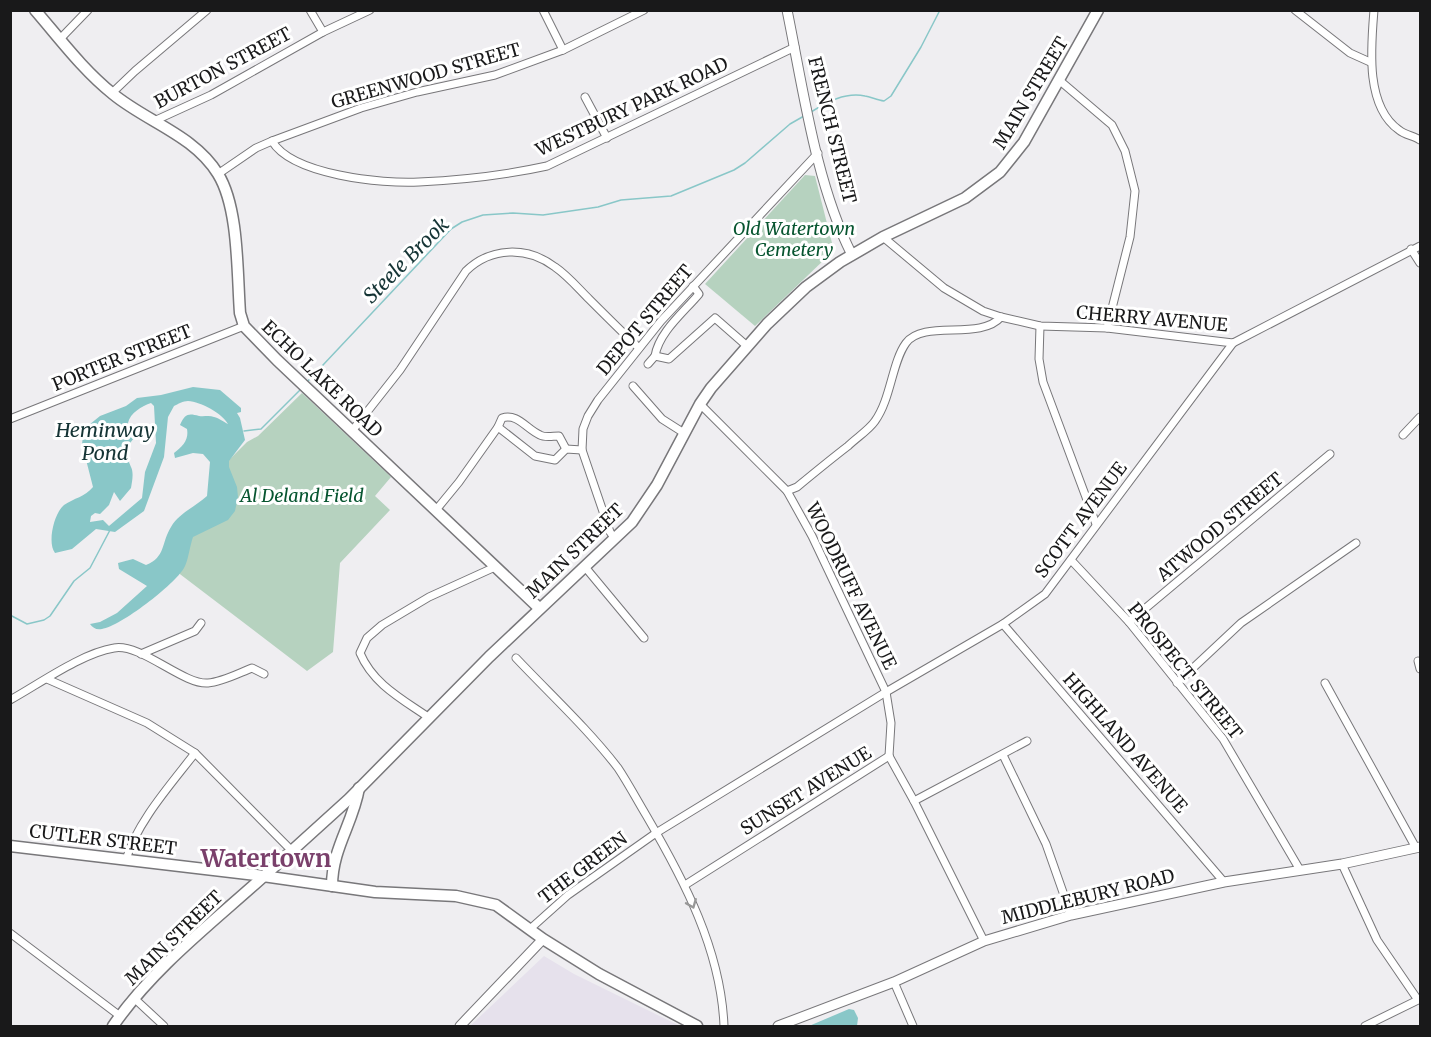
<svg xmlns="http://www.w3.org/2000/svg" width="1431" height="1037" font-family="Merriweather,serif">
	<rect width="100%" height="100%" fill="#efeef1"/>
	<path fill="#e6e1ec" d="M544 956 574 974 680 1026H470Z"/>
	<g fill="#b6d2bf">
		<path d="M805 175 815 176 833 247 826 258 755 326 705 284Z"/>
		<path d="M302 393 391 477 375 496 390 510 340 563 333 652 307 671 168 565 200 518 225 464 247 442 258 436Z"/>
	</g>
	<g fill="#89c7c8" fill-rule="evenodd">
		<path d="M193 387 220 390 241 408V412L237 413 240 418 245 440 229 461V467L237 487 238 497 235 511 228 520 193 537C190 545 188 562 184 568 174 585 121 626 102 629 96 630 93 628 90 624L100 622 117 613 147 586 119 569 118 563 133 559 146 565C166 557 161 543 171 527 179 513 195 507 207 496L210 462 203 454 193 453 175 458 174 453C183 446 189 440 187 429L180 425C185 414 188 413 199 416 204 417 209 415 214 417 219 418 224 422 228 424 222 413 201 402 188 401 183 401 178 404 174 406L168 417 164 457 144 511 115 532 96 529 72 549 55 553C47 543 54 513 64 505 74 498 85 497 93 487L82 444 84 429 100 416 126 406 137 398 161 395ZM151 403 154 406 156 443 145 472 142 498 109 526 103 520 90 522 91 516 95 513 100 514 109 505 114 492 120 501 131 488C132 482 134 473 131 467 126 455 124 450 134 438 132 433 128 428 128 423 130 413 142 406 151 403Z"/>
		<path d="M849 1009 854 1010 858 1018 857 1026H809Z"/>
	</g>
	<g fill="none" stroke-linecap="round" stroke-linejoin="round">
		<g stroke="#89c7c8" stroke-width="1.5">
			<path d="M811 112C827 102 845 92 865 96 871 97 877 100 884 101L891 96 921 47 940 10"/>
			<path d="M307 382 451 229 462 222 483 215 513 213 543 215 598 207 621 200 671 196 734 170 745 163 790 124 804 116"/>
			<path d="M244 431 261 429 300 390"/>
			<path d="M10 615 27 624 44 620 50 616 74 581 90 568 110 530"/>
		</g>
		<defs>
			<g id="minor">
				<path d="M310 10 323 32"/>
				<path d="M543 10 563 50"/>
				<path d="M1295 10 1350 53 1370 62"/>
				<path d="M1374 10C1371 47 1365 106 1399 130 1405 135 1414 136 1420 140"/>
				<path d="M60 39 88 10"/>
				<path d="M1059 80 1112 125 1125 151 1135 191 1130 237 1107 328"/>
				<path d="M112 93 135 71 207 10"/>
				<path d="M585 97 607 138"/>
				<path d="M154 121 211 95 323 32 370 10"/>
				<path d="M272 141C292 175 382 184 419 182 461 180 506 175 547 166L795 47"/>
				<path d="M218 174 256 148 272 141 361 108 417 92 495 75 563 50 644 10"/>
				<path d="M883 237 944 288 983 311 1001 317 1040 326 1107 328 1233 343 1420 246"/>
				<path d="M1411 249 1420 263"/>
				<path d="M1040 326 1039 359 1043 382 1096 524"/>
				<path d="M655 356 669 359 715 318 747 346"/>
				<path d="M655 356C659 332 684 312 699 294L693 286"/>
				<path d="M648 364 655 356"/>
				<path d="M633 386 662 419 684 433"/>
				<path d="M700 404 787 491 812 536 886 692 891 723 889 756"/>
				<path d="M10 419 244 326"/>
				<path d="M498 427 502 418C518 413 526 429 540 435 545 438 553 436 559 436L566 449"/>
				<path d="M352 431 400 370 466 271C491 247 527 246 555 267 567 275 578 288 589 299 606 316 622 332 639 348"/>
				<path d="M1403 435 1420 417"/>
				<path d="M787 491 797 487C814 473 831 459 848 446 856 438 869 430 875 421 891 399 892 362 906 343 924 319 980 341 1001 317"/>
				<path d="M436 510 459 482 498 427 535 456 555 460 566 449 582 450"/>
				<path d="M615 539 610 532 582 450 583 429 588 416 598 400 661 321 818 153"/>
				<path d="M1071 560 1129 622 1223 739 1300 870"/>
				<path d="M585 567 644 638"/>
				<path d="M1129 622 1330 454"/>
				<path d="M1003 624 1224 882"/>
				<path d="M141 654 195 631 201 623"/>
				<path d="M516 658C550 694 588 729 618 768 628 783 637 800 646 815 684 880 721 950 724 1026"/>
				<path d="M1418 661 1420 669"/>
				<path d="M47 679 147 723 195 753 292 851"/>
				<path d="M1177 683 1241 623 1356 543"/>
				<path d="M1325 683 1416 848"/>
				<path d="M10 700C39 684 82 653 114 648 141 643 183 685 208 683 222 682 239 673 252 668L264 674"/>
				<path d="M428 717C402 699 373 684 360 653L367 638 382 625 429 597 495 567"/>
				<path d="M1003 755 1046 844 1071 915"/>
				<path d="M889 756 914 801 984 941"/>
				<path d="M914 801 1027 741"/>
				<path d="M126 860C136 823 172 783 195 753"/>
				<path d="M1342 864 1377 940 1418 1000 1365 1026"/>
				<path d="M685 885 889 756"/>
				<path d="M530 929 568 895 656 833 886 692 1003 624 1045 594 1233 343"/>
				<path d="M10 933 120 1016"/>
				<path d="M894 982 913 1026"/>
				<path d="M135 999 164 1026"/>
			</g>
			<g id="tertiary">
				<path d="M787 10C803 88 816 185 852 255"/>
				<path d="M460 1026 543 939"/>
				<path d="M778 1026 894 982 984 941 1071 915 1224 882 1342 864 1420 847"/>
			</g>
			<g id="secondary">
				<path d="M35 10C60 39 83 70 113 94 147 122 194 135 218 174 239 208 237 273 240 313L244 326 277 360 539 608"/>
				<path d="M332 886C332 848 353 824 359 788"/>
				<path d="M113 1026C153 968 212 923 264 876"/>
			</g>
			<g id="primary">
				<path d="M10 846 256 875 375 892 456 896 496 905 543 939 599 974 697 1026"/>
				<path d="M264 876 349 799 489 657 632 522 657 485 700 404 711 388 767 324 806 287 840 262 883 237 965 198 1000 172 1024 142 1098 10"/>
			</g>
		</defs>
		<use href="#minor" stroke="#78777a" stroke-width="9"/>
		<use href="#tertiary" stroke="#78777a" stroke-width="11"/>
		<use href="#secondary" stroke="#78777a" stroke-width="13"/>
		<use href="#primary" stroke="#78777a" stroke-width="13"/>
		<use href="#minor" stroke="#fff" stroke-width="7"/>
		<use href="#tertiary" stroke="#fff" stroke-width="9"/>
		<use href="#secondary" stroke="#fff" stroke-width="10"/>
		<use href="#primary" stroke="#fff" stroke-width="10"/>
	</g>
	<defs><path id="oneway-chevron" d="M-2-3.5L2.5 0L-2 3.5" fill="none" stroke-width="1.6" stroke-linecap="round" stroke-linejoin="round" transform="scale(1.5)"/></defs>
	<use stroke="#989898" href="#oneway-chevron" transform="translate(692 904) rotate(68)"/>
	<g text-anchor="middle" stroke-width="6" stroke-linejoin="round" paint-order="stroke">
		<g font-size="18" fill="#19191a" stroke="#fff">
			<text transform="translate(223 68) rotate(-28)" y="6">BURTON STREET</text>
			<text transform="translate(426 76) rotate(-16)" y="6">GREENWOOD STREET</text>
			<text transform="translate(1031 93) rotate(-59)" y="6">MAIN STREET</text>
			<text transform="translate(632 107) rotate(-25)" y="6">WESTBURY PARK ROAD</text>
			<text transform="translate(832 130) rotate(76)" y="6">FRENCH STREET</text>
			<text transform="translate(1152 319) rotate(5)" y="6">CHERRY AVENUE</text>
			<text transform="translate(645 320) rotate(-50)" y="6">DEPOT STREET</text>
			<text transform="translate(122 358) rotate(-22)" y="6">PORTER STREET</text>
			<text transform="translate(322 379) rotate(44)" y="6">ECHO LAKE ROAD</text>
			<text transform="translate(1081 520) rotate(-53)" y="6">SCOTT AVENUE</text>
			<text transform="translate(1220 527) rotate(-40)" y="6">ATWOOD STREET</text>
			<text transform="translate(575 551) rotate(-44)" y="6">MAIN STREET</text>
			<text transform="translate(851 586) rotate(64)" y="6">WOODRUFF AVENUE</text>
			<text transform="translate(1185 671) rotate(51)" y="6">PROSPECT STREET</text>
			<text transform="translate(1125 743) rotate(49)" y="6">HIGHLAND AVENUE</text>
			<text transform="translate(806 791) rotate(-32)" y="6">SUNSET AVENUE</text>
			<text transform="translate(103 840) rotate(7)" y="6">CUTLER STREET</text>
			<text transform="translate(583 868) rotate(-37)" y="6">THE GREEN</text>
			<text transform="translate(1088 897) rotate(-14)" y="6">MIDDLEBURY ROAD</text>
			<text transform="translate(174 938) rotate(-44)" y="6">MAIN STREET</text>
		</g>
		<g font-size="18" font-style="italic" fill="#075530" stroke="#fff">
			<text x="794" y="235">Old Watertown<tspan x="794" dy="21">Cemetery</tspan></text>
			<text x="302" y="502">Al Deland Field</text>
		</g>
		<g font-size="20" font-style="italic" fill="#153435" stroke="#fff">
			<text transform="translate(406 260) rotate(-45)" y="7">Steele Brook</text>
			<text x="105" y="437">Heminway<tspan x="105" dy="23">Pond</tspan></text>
		</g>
		<g font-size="24" font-weight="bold" fill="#7a406b" stroke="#fff">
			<text x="266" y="867">Watertown</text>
		</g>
	</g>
	<rect width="1431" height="1037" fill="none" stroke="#19191a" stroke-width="24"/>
</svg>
